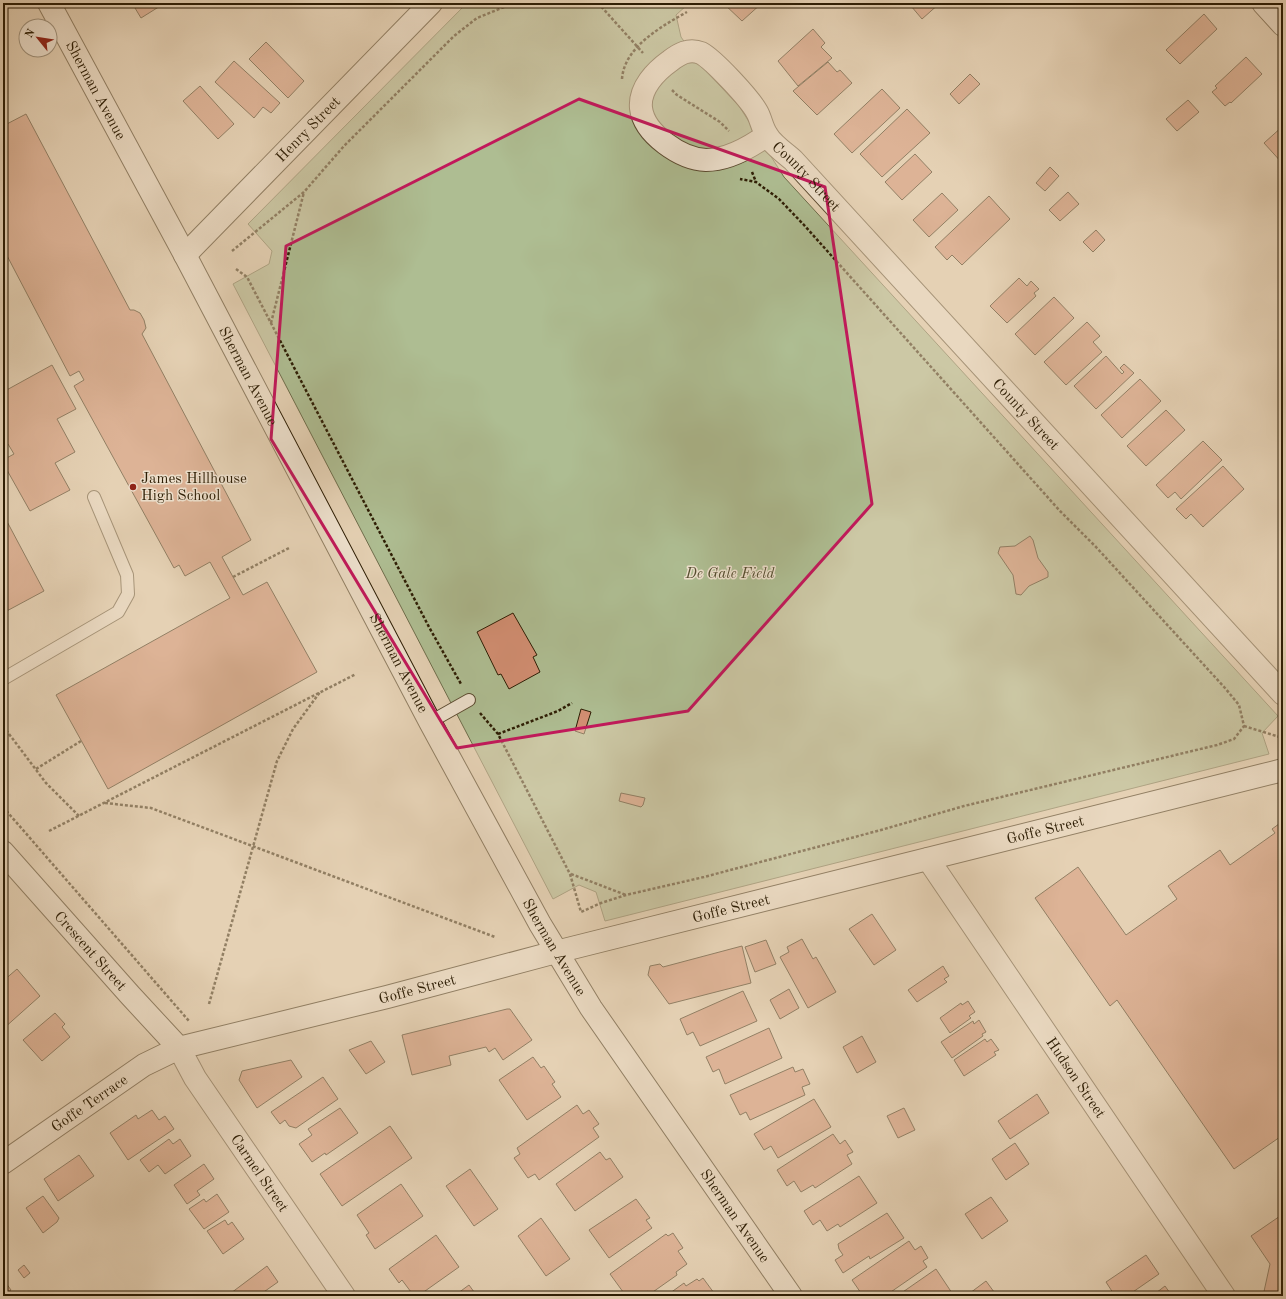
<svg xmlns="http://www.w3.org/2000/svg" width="1286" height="1299" font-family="'Old Standard TT',serif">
	<rect width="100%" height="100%" fill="#e5d1b4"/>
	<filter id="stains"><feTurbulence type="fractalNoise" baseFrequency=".005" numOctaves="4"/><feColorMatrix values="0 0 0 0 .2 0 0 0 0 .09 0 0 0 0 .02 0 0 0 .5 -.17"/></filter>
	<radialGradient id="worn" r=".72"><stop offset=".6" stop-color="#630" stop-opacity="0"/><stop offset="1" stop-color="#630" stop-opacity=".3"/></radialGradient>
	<path fill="#aebd92" stroke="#6e6d4b" d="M467 3H685L687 5 676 15 681 37 703 68 739 106 784 177 1278 716 1262 733 1269 754 605 921 596 892 579 885 553 899 233 284 269 264 272 251 248 224Z"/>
	<g fill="#d28e72" stroke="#2d1d04">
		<path d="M132 3H165L141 18Z"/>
		<path d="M723 3H762L742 21Z"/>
		<path d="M906 3H940L922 19 911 6 909 7Z"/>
		<path d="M1204 14 1217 29 1180 64 1166 50Z"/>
		<path d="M813 29 825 43 821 47 832 58 798 86 778 61Z"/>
		<path d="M266 42 304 81 288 98 249 59Z"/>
		<path d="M1246 57 1262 74 1231 103 1230 102 1225 106 1212 92 1217 88 1215 86Z"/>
		<path d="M234 61 280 103 271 113 263 107 254 118 215 82Z"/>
		<path d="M828 62 837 72 840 70 852 83 817 115 793 91Z"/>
		<path d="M970 74 980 84 959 104 950 94Z"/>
		<path d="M200 86 234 124 218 139 183 101Z"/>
		<path d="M882 89 900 108 852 153 834 134Z"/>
		<path d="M1188 100 1199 112 1177 131 1166 119Z"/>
		<path d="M907 109 930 133 882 177 860 154Z"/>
		<path d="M26 114 130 310H134L140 313 144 320 146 328 142 334 251 540 222 557 243 595 267 582 317 672 108 789 56 695 230 598 210 562 185 576 179 565 174 568 74 386 84 380 79 371 70 376 3 248V126Z"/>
		<path d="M1283 126V164L1264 143Z"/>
		<path d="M915 154 932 172 902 200 885 182Z"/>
		<path d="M1050 167 1059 176 1045 191 1036 183Z"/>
		<path d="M1068 192 1079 204 1060 221 1049 210Z"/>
		<path d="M942 193 958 210 929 237 913 220Z"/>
		<path d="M989 196 1010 219 962 265 952 255 947 260 935 247Z"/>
		<path d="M1096 230 1105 240 1093 252 1083 242Z"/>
		<path d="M1019 278 1027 286 1031 281 1039 289 1034 293 1036 296 1007 323 990 306Z"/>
		<path d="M1054 297 1074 318 1035 355 1015 334Z"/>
		<path d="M1087 322 1100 336 1093 342 1102 352 1066 385 1044 362Z"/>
		<path d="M1106 356 1122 374 1124 372 1120 368 1124 364 1134 373 1096 409 1074 386Z"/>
		<path d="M52 365 76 409 57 419 75 452 55 463 70 490 30 511 3 463V460L14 454 8 444 3 447V392Z"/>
		<path d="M1140 379 1161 401 1122 438 1101 415Z"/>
		<path d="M1166 410 1185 430 1146 466 1127 446Z"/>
		<path d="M1203 441 1222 460 1181 499 1175 492 1168 498 1156 485Z"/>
		<path d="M1223 466 1244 489 1203 527 1191 514 1186 519 1176 509Z"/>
		<path d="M3 514 44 591 3 613Z"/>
		<path d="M1030 536 1033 540 1038 558 1048 572V577L1029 586 1021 595 1016 594 1013 575 998 553 1000 547 1015 546Z"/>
		<path d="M513 613 537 655 533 657 540 672 509 689 501 674 498 675 477 632Z"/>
		<path d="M581 709 591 712 584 734 575 731Z"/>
		<path d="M621 793 645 798 643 805 641 807 619 801Z"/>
		<path d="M1283 821V1142L1280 1137 1234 1169 1117 1000 1110 1006 1035 898 1078 867 1126 935 1177 899 1168 886 1220 850 1230 865 1275 833 1272 829Z"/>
		<path d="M872 914 896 950 874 965 849 929Z"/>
		<path d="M802 939 813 959 816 957 836 992 808 1008 780 957 789 952 787 947Z"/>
		<path d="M766 940 776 964 755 972 745 947Z"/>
		<path d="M742 946 751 983 669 1004 648 975 650 966 660 964 663 967Z"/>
		<path d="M943 966 949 976 944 979 947 982 917 1002 908 990Z"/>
		<path d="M17 969 40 996 3 1029V981Z"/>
		<path d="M789 989 799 1008 780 1019 770 1000Z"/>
		<path d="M743 991 757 1021 700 1046 693 1032 687 1035 680 1019Z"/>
		<path d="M968 1001 975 1012 969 1016 971 1018 950 1033 940 1018 961 1003 962 1005Z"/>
		<path d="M507 1009H510L532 1040 503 1060 495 1048 489 1052 486 1047 449 1056 451 1065 412 1075 402 1035Z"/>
		<path d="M55 1013 65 1024 62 1027 70 1037 42 1061 23 1040Z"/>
		<path d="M979 1020 986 1032 982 1034 983 1036 952 1058 941 1042 973 1021 974 1024Z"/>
		<path d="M769 1028 782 1058 725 1084 719 1069 713 1072 706 1057Z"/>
		<path d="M862 1036 876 1062 857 1073 843 1047Z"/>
		<path d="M985 1039 987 1042 991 1039 999 1050 994 1052 996 1055 964 1076 954 1060Z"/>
		<path d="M371 1041 385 1062 366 1074 349 1050Z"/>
		<path d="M533 1057 541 1068 544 1066 555 1082 552 1084 561 1097 527 1120 499 1080Z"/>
		<path d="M291 1060 302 1077 257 1108 239 1080 242 1071Z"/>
		<path d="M793 1067 795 1072 803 1069 810 1084 802 1087 805 1095 750 1120 746 1112 740 1115 730 1095Z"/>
		<path d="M323 1077 338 1099 296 1128 289 1126 285 1120 280 1124 271 1112Z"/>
		<path d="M1037 1094 1049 1113 1010 1139 998 1121Z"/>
		<path d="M814 1099 831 1127 778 1158 771 1146 764 1150 754 1134Z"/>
		<path d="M577 1105 583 1114 589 1110 599 1124 593 1128 599 1137 539 1180 535 1174 528 1178 514 1158 520 1154 517 1148Z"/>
		<path d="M340 1108 358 1133 326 1155 325 1153 312 1162 299 1144 312 1135 308 1129Z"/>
		<path d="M904 1108 915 1130 898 1138 887 1116Z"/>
		<path d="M152 1110 159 1120 165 1116 174 1129 128 1160 110 1133 136 1115 138 1119Z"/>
		<path d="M390 1126 412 1158 342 1206 320 1174Z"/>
		<path d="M833 1134 840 1144 845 1140 853 1152 847 1155 852 1164 815 1188 813 1185 801 1192 794 1181 787 1186 777 1170Z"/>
		<path d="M169 1139 173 1144 180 1139 191 1156 165 1174 158 1165 149 1172 140 1160Z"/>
		<path d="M1015 1143 1029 1164 1006 1180 992 1159Z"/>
		<path d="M600 1152 606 1160 610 1158 623 1177 575 1211 556 1184Z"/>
		<path d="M79 1155 94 1176 58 1201 44 1179Z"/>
		<path d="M204 1164 214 1179 197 1191 200 1195 187 1204 174 1185Z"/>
		<path d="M470 1169 498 1209 474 1226 446 1186Z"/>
		<path d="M859 1176 877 1203 840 1227 838 1224 827 1231 820 1220 813 1225 804 1211Z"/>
		<path d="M401 1184 423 1216 375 1249 366 1235 369 1233 357 1215Z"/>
		<path d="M217 1194 229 1212 204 1229 189 1209 204 1199 206 1202Z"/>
		<path d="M43 1196 59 1218 57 1222 43 1233 26 1208Z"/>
		<path d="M991 1197 1008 1221 982 1239 965 1214Z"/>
		<path d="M636 1199 650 1218 646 1220 652 1228 609 1258 589 1230Z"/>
		<path d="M887 1213 904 1238 870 1259 869 1256 843 1273 835 1260 843 1255 839 1249 838 1244Z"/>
		<path d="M1283 1214V1296H1263L1270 1264 1251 1236Z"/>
		<path d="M541 1218 570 1259 546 1276 518 1236Z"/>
		<path d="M225 1220 228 1225 232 1222 244 1239 223 1254 207 1231Z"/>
		<path d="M673 1233 683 1248 678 1251 687 1264 676 1272 677 1275 650 1294 648 1291 641 1296H626L610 1274 666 1234 668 1236Z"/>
		<path d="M436 1235 459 1267 418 1296H414L402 1280 399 1283 389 1269Z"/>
		<path d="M909 1241 915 1250 921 1246 928 1258 923 1261 927 1267 885 1296H863L852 1280Z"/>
		<path d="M1146 1255 1159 1274 1127 1296H1115L1106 1282Z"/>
		<path d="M24 1265 30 1273 24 1278 18 1270Z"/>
		<path d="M267 1266 278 1282 258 1296H227Z"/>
		<path d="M936 1269 954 1296H897Z"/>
		<path d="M703 1278 714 1293 710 1296H666L684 1283 686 1286 697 1279 699 1281Z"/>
		<path d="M3 1279 11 1290 3 1295Z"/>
		<path d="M986 1281 997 1296H966Z"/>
		<path d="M469 1285 477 1296H454Z"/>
		<path d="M1165 1286 1172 1296H1152Z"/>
	</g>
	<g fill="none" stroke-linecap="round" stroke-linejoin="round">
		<defs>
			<g id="lane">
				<path d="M3 679 118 612 128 594 127 575 94 497"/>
				<path d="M430 722 469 700"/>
			</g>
			<g id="street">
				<path id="s1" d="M767 135C749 148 728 160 706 160 681 159 644 134 641 108 639 88 656 71 670 61 679 54 689 48 701 53 714 60 750 99 757 112 761 119 762 128 767 135 772 144 785 153 793 160L1283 694"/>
				<path id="s2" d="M928 859 1224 1296"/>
				<path id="s3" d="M179 1048 195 1078 344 1296"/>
			</g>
			<g id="secondary">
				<path id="s4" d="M49 3 185 255 430 722 540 924 591 1008 791 1296"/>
				<path d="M1263 3 1283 25"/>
				<path id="s5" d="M185 255 431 3"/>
				<path id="s6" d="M3 852 130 995 179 1048"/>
				<path id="s7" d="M3 1163 144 1065 179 1048 387 997 556 952 1283 770"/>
			</g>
		</defs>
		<use href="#lane" stroke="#5b4a30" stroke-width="14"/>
		<use href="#street" stroke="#5b4a30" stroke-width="24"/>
		<use href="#secondary" stroke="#2d1d04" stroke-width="24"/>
		<g stroke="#2d1d04" stroke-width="2.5" stroke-dasharray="3 2" stroke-linecap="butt">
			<path d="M564 3 575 6 587 3"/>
			<path d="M598 3 643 53"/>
			<path d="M622 79C624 47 662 26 687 12"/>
			<path d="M672 90 677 95 720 122 729 131"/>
			<path d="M752 172 756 182"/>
			<path d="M232 251 304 192 344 146 454 36 477 18 514 3"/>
			<path d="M236 269 247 277 429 627 461 684"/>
			<path d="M271 323 304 192"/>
			<path d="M233 577 289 548"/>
			<path d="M480 713 498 734 570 874 581 912 601 903 626 895 704 877 881 830 964 806 1217 745 1234 739 1244 726 1239 705 1225 688 1096 547 1060 511 804 225 779 199 756 182 740 179"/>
			<path d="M3 726 46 783 79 816"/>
			<path d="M1244 726 1283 738"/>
			<path d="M498 734 558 711 572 703"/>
			<path d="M36 769 81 741"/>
			<path d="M105 803 151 808 495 937"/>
			<path d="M3 807 189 1021"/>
			<path d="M49 831 356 674"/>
			<path d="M571 874 626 895"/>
			<path d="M209 1004 277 761 293 729 320 692"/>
		</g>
		<use href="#lane" stroke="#eee1ce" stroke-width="12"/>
		<use href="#street" stroke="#eee1ce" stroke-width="22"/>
		<use href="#secondary" stroke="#eee1ce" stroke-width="22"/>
	</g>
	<path d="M0 0H1286V1299H0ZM579 99 825 187 872 504 688 711 457 748 271 439 286 246Z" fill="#e5d1b4" fill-opacity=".55" fill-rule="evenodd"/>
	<path fill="none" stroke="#c2185b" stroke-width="3" stroke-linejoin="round" d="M579 99 825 187 872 504 688 711 457 748 271 439 286 246Z"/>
	<circle fill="#8f2418" stroke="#eee1ce" stroke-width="1.5" cx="133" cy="487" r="4"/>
	<g text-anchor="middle" stroke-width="3" stroke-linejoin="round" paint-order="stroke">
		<g font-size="15" fill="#2d1d04" stroke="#eee1ce">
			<text dy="5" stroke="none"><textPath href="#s4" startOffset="99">Sherman Avenue</textPath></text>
			<text dy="5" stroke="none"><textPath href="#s5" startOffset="176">Henry Street</textPath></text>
			<text dy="5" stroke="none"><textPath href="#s1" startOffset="411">County Street</textPath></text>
			<text dy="5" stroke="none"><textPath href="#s4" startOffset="423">Sherman Avenue</textPath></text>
			<text dy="5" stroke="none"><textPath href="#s1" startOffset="735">County Street</textPath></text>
			<text dy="5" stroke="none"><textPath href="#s4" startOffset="747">Sherman Avenue</textPath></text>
			<text dy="5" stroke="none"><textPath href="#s7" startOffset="1104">Goffe Street</textPath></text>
			<text dy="5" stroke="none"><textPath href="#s7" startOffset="780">Goffe Street</textPath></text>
			<text dy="5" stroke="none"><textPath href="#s4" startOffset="1071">Sherman Avenue</textPath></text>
			<text dy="5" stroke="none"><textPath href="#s6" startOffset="132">Crescent Street</textPath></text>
			<text dy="5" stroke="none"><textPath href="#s7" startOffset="456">Goffe Street</textPath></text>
			<text dy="5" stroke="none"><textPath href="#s2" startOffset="264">Hudson Street</textPath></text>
			<text dy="5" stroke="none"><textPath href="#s7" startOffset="105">Goffe Terrace</textPath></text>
			<text dy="5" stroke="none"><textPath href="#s3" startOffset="149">Carmel Street</textPath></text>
			<text dy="5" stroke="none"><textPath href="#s4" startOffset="1395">Sherman Avenue</textPath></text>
		</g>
		<g font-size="15" fill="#2d1d04" stroke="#eee1ce" text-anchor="start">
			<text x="141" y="483">James Hillhouse<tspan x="141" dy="17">High School</tspan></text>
		</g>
		<g font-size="15" font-style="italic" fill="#544d2f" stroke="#eee1ce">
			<text x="730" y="578">De Gale Field</text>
		</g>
	</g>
	<rect width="1286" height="1299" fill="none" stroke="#e5d1b4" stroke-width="16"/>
	<rect x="4" y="4" width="1278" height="1291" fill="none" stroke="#2d1d04" stroke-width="2"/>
	<rect x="8" y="8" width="1270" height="1283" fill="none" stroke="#2d1d04"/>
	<g transform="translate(38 38) rotate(300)"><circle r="19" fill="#eee1ce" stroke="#a1937d"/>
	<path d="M0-3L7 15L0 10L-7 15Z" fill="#8f2418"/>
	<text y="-6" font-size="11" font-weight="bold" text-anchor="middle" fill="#2d1d04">N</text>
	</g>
	<rect width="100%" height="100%" filter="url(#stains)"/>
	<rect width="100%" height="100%" fill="url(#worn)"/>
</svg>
